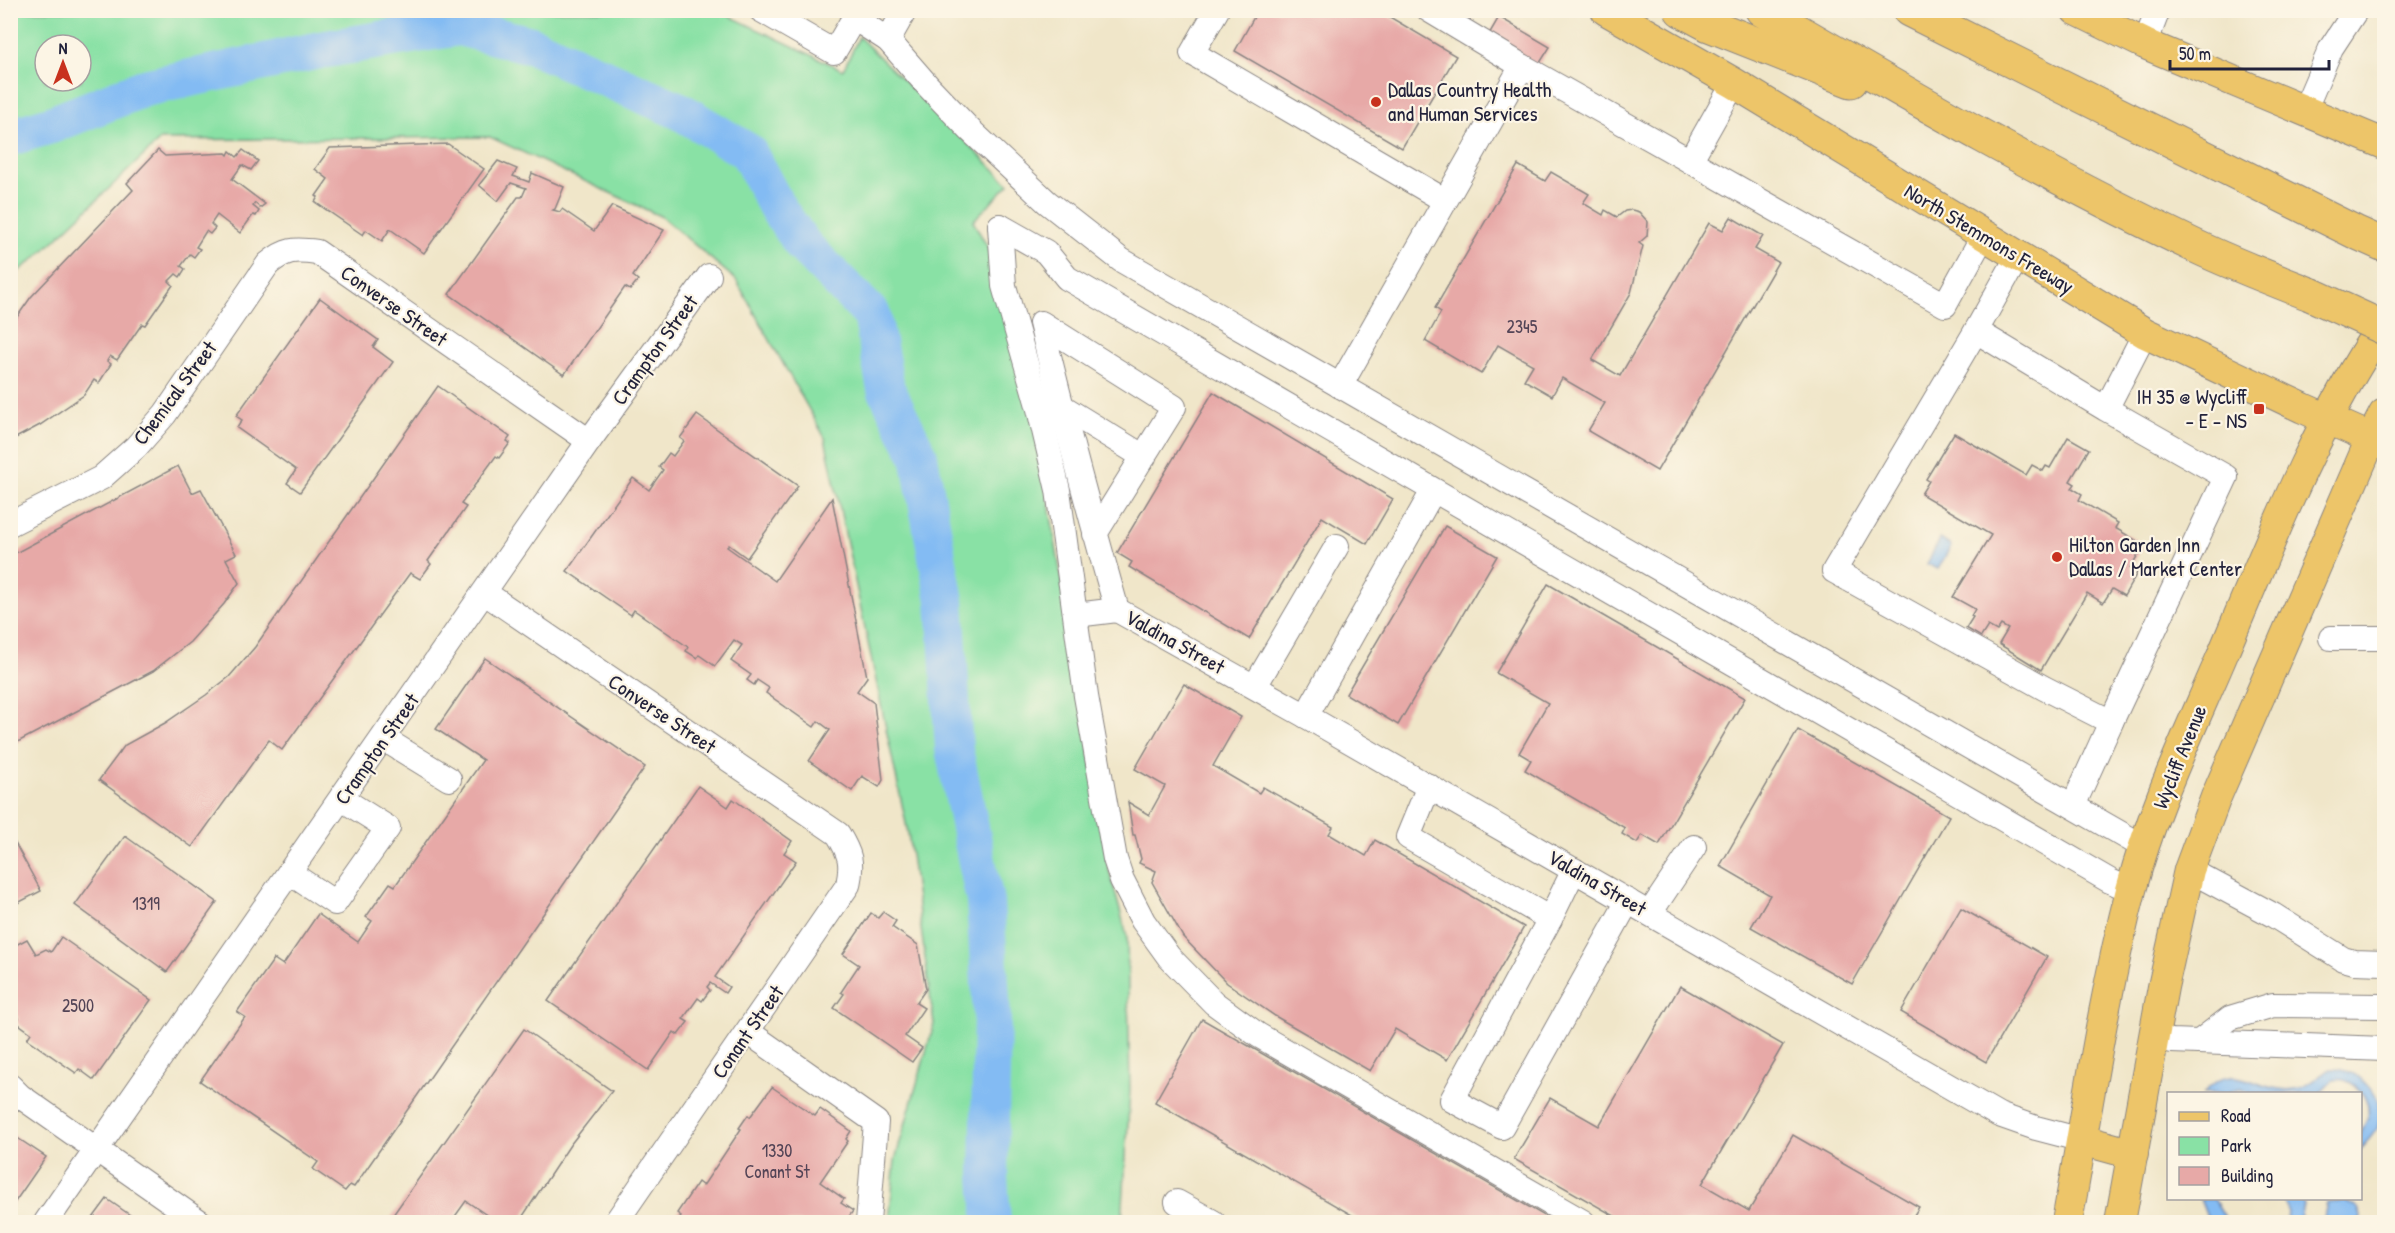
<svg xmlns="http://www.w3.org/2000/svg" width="2395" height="1233" font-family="'Patrick Hand',sans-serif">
	<rect width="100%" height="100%" fill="#fcf5e5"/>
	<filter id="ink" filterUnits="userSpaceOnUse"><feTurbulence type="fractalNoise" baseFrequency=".0167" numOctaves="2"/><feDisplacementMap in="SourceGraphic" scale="12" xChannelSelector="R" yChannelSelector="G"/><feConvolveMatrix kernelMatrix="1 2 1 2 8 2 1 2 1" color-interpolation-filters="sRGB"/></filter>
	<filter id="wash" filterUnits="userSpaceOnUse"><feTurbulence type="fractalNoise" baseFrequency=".008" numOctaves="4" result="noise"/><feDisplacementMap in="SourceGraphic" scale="24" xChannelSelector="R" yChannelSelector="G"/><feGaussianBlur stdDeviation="1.35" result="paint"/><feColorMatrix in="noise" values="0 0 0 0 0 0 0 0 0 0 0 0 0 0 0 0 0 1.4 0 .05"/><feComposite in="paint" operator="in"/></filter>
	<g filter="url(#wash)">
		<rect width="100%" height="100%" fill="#f0e6c9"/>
		<path fill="#89e1a5" stroke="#568270" stroke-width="1.5" fill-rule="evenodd" d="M11 11H719L843 70 859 37 1009 184 973 221 1015 296 1109 870 1127 936 1130 1090 1122 1222H889L895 1160 934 1024 908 833 825 438 736 280 662 217 490 137 160 140 39 255 11 277ZM45 45H81V81H45Z"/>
		<g fill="#83bbf3" stroke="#526e97" stroke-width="1.5">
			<path d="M1940 539 1951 546 1938 569 1927 564Z"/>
			<path d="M2331 1069C2361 1067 2391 1101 2376 1131 2372 1138 2366 1144 2361 1149 2360 1143 2359 1135 2362 1130 2364 1125 2367 1122 2368 1117 2371 1097 2353 1076 2333 1080L2320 1093H2250L2240 1089 2225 1093H2204C2234 1056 2258 1095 2295 1089 2310 1087 2318 1075 2331 1069Z"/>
			<path d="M2200 1199H2214L2228 1222H2209Z"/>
			<path d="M2283 1199H2300L2303 1205 2299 1222H2287L2288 1210Z"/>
			<path d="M2344 1201 2358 1208 2361 1216 2360 1222H2323L2327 1203Z"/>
		</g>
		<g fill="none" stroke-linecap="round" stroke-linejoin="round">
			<path stroke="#83bbf3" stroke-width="38" d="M10 137 51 125 144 88 320 50 459 27 531 45 680 111 748 152 778 209 804 246 872 315 886 389 919 456 945 601 954 749 985 901 992 1016 989 1176 992 1222"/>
		</g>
		<g id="blocks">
			<g fill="#e7a9a7">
				<path d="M1258 10H1378L1456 56 1402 148 1235 51Z"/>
				<path d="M1499 17 1550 47 1538 66 1488 36Z"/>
				<path d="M448 144 484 169 424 253 390 229 382 241 366 230 363 235 315 202 318 197 316 196 328 179 315 169 330 148Z"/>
				<path d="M158 150 165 156 226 153 228 155 230 151 237 157 243 150 258 161 251 170 242 165 232 179 265 204 260 208 255 203 253 206 259 211 256 216 253 215 240 233 217 215 211 224 215 228 210 234 206 231 196 247 200 249 194 257 190 254 181 266 185 269 180 277 176 274 169 281 173 285 145 325 142 324 117 360 110 356 107 361 111 364 99 383 94 380 84 395 40 425 10 441V327L31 297 133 190 127 183Z"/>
				<path d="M498 161 517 169 513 176 529 182 532 173 564 187 555 209 553 210 560 212 562 209 594 231 612 206 664 230 633 276 638 280 630 290 625 287 564 375 449 294 518 197H522L526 188 511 183 498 201 479 185Z"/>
				<path d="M1518 165 1545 181 1551 172 1589 194 1583 203 1603 215 1605 210 1617 217 1625 211 1632 210 1639 212 1648 222 1647 236 1639 243 1643 246 1631 293 1592 360 1620 376 1709 223 1723 230 1731 217 1763 236 1755 249 1778 262 1657 471 1588 431 1605 403 1562 378 1552 396 1524 380 1533 365 1498 345 1481 374 1425 341 1441 312 1435 308Z"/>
				<path d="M320 298 378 340 373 347 393 362 300 492 287 483 296 470 237 428 242 420 236 416Z"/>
				<path d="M438 386 510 437 507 441 510 443 499 458 496 456 461 504 466 507 428 561 431 564 420 579 410 573 282 750 269 740 192 847 99 780 125 745 165 723 206 695 229 677 255 647Z"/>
				<path d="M1213 392 1393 499 1367 544 1322 517 1249 639 1129 567 1132 562 1117 553Z"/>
				<path d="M697 415 798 486 747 558 729 545 727 547 775 581 832 498 867 677 857 691 874 703 883 780 879 787 862 776 852 791 809 761 830 730 818 721 814 727 766 693 769 688 757 680 754 685 747 680 751 675 731 661 742 645 734 640 715 666 699 655 697 658 686 651 688 647 634 610 631 615 567 571 633 478 649 490 663 470 659 467 669 453 673 456 684 441 680 438Z"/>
				<path d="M1954 433 2026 475 2032 465 2043 471 2046 466 2050 468 2068 437 2089 449 2070 481 2075 484 2072 488 2082 494 2079 500 2118 523 2115 528 2144 545 2130 568 2137 573 2124 596 2112 589 2103 603 2087 593 2041 670 1999 644 2008 629 2001 625 1997 631 1988 626 1981 637 1966 628 1973 617 1971 616 1975 609 1953 597 1991 535 1921 494 1929 481 1926 479Z"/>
				<path d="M178 466 192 493 201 489 236 554 226 559 239 583 224 604 190 642 153 671 10 746V556Z"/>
				<path d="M1445 526 1497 556 1398 725 1346 694Z"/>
				<path d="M1548 584 1745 698 1659 845 1642 835 1637 843 1622 834 1625 828 1525 770 1531 760 1519 753 1548 703 1496 673Z"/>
				<path d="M485 658 645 767 354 1187 350 1185 345 1191 313 1169 318 1162 200 1081 245 1017 237 1012 274 959 283 965 318 914 358 942 372 921 366 917 390 883 395 886 483 760 436 729Z"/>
				<path d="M1184 684 1241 717 1213 766 1259 793 1263 787 1333 827 1329 834 1366 856 1375 840 1524 927 1447 1060 1395 1029 1370 1071 1275 1016 1227 983 1183 937 1152 882 1156 871 1139 863 1141 859 1135 835H1133L1128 802 1149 815 1165 786 1135 769Z"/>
				<path d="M1798 730 1949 816 1852 984 1751 927 1770 895 1720 866Z"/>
				<path d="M698 786 728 807 733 799 792 841 784 853 796 861 715 977 729 987 725 993 710 983 707 987 710 990 702 1001 698 998 683 1019 688 1022 678 1035 674 1032 648 1070 548 1001Z"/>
				<path d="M10 834 41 891 10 907Z"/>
				<path d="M125 836 217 902 167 972 75 905Z"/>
				<path d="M1961 908 2047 957 1986 1062 1901 1012Z"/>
				<path d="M883 912 896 921 892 927 918 945 926 989 916 1003 924 1008 905 1036 922 1048 912 1062 834 1008 844 994 841 992 859 965 843 954 871 913 878 918Z"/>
				<path d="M61 937 151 1000 94 1080 79 1069 76 1073 27 1039 31 1033 16 1022 19 1018 10 1012V948L27 939 36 954 46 949 51 952Z"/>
				<path d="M1680 986 1783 1045 1702 1184 1749 1211 1793 1135 1919 1207 1911 1220 1915 1222H1625L1514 1159 1550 1098 1599 1126Z"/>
				<path d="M1202 1019 1555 1222H1364L1155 1102Z"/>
				<path d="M524 1029 612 1091 570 1145 519 1222H497L466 1201 451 1222H388Z"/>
				<path d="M772 1087 815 1116 820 1109 851 1131 846 1139 848 1141 820 1182 844 1199 841 1203 853 1211 845 1222H677L681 1216 677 1213 698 1182 703 1186 741 1129 739 1128 748 1115 750 1117Z"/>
				<path d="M10 1133 46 1157 10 1209Z"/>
				<path d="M107 1199 140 1222H90Z"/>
			</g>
		</g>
	</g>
	<g filter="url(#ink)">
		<use href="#blocks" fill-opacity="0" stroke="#898482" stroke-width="1.5"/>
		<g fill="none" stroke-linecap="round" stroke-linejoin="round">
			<defs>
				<g id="minor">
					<path d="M761 10 834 52 854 18 888 40 928 86 970 130 1047 202 1121 260 2144 847"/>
					<path d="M1217 10 1192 53 1444 200"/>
					<path d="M1429 10 1522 66 1945 305 1983 236"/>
					<path d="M888 40 905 10"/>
					<path d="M2145 44 2158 10"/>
					<path d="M2304 111 2331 48 2356 10"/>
					<path d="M1690 161 1734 83"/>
					<path d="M1000 226 1046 252 1067 278 2110 881 2131 890"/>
					<path d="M1000 226 1004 286 1039 409 1058 490 1086 696 1115 859 1122 880 1143 921 1169 957 1214 1003 1258 1035 1583 1222"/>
					<path d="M1976 331 2018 256"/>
					<path d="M1340 386 1522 66"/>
					<path d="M1061 406 1144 457"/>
					<path d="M2106 409 1976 331 1834 571 2044 688 2111 722 2226 477 2106 409 2145 333"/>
					<path d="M10 524 101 478 136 447 165 414 268 264C286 249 294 249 317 252L589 441"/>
					<path d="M1095 534 1174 407 1041 323C1064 419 1090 515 1117 610"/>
					<path d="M485 593 838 834C850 854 853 862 848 885L616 1222"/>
					<path d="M1117 610 1306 716 1999 1115 2036 1128 2082 1140"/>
					<path d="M1076 615 1117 610"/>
					<path d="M2331 638H2384"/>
					<path d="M1255 686 1337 546"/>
					<path d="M1306 716 1433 491"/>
					<path d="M384 739 449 779"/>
					<path d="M1429 786 1408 837 1550 919 1452 1100 1502 1127 1628 901"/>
					<path d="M2073 806 2111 722"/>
					<path d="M2189 870 2273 915 2343 959 2354 962 2384 963"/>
					<path d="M290 873 335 903 388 828 342 799"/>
					<path d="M1650 913 1694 847"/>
					<path d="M1550 919 1574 870"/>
					<path d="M748 1032 876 1122 868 1222"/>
					<path d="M2154 1038 2172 1041 2384 1049"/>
					<path d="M2199 1042 2230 1018 2273 1005 2384 1006"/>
					<path d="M10 1086 20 1096 200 1222"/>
					<path d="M1177 1202 1213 1222"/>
					<path d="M46 1222 589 441 709 276"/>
				</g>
				<g id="major">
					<path d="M1606 10 1734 83 2145 333 2303 408 2384 444"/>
					<path d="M2076 10 2145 44 2384 144"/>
					<path d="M2082 1140 2133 1154"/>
					<path d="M2067 1222C2087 1112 2103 999 2131 890 2152 809 2189 733 2222 656 2270 542 2315 426 2384 323"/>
					<path d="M2120 1222 2163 987 2189 870 2216 797 2371 439 2384 414"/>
				</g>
				<g id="highway">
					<path d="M1681 10 1709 25 1851 81"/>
					<path d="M1762 10C1905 93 2047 176 2197 247 2233 264 2272 279 2310 294"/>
					<path d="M1909 10 2355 232 2384 245"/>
				</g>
			</defs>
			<use href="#minor" stroke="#898482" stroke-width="26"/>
			<use href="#major" stroke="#898482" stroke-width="32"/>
			<use href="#highway" stroke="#898482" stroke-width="35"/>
			<use href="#minor" stroke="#fff" stroke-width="24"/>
			<use href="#major" stroke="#edc569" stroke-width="30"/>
			<use href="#highway" stroke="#edc569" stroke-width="33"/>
			<defs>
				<path id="highway-bridge" d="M2310 294 2384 328"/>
			</defs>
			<use href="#highway-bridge" stroke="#898482" stroke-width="35" stroke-linecap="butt"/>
			<use href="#highway-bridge" stroke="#edc569" stroke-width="33"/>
		</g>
	</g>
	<g fill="#c8321e" stroke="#fcf5e5" stroke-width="2">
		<circle cx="1376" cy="102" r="6"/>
		<rect x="2253" y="403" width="12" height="12" rx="3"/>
		<circle cx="2057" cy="557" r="6"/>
	</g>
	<g text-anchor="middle" stroke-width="4.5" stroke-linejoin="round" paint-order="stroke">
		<g font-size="18" fill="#534456">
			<text x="1522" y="333">2345</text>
			<text x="146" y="910">1319</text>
			<text x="78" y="1012">2500</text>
			<text x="777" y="1157">1330<tspan x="777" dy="21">Conant St</tspan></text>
		</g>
		<g font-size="21" fill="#22223b" stroke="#fcf5e5" text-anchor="start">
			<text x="1388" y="97">Dallas Country Health<tspan x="1388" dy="24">and Human Services</tspan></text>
			<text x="2247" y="404" text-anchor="end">IH 35 @ Wycliff<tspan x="2247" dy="24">- E - NS</tspan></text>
			<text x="2069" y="552">Hilton Garden Inn<tspan x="2069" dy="24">Dallas / Market Center</tspan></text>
		</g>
		<g font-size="21" fill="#22223b" stroke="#fcf5e5">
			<text transform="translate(1989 239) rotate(31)" y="7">North Stemmons Freeway</text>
			<text transform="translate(394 306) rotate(35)" y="7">Converse Street</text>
			<text transform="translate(655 350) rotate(-54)" y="7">Crampton Street</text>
			<text transform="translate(175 393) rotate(-53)" y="7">Chemical Street</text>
			<text transform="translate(1175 642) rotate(29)" y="7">Valdina Street</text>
			<text transform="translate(662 714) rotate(34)" y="7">Converse Street</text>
			<text transform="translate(377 749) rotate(-55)" y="7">Crampton Street</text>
			<text transform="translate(2180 757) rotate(-68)" y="7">Wycliff Avenue</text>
			<text transform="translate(1597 883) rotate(30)" y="7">Valdina Street</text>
			<text transform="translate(748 1032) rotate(-55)" y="7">Conant Street</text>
		</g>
	</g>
	<rect width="2395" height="1233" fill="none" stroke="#fcf5e5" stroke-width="36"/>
	<rect x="2167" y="1092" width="195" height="108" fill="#fcf5e5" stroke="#a5a1a1" stroke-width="1.5"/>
	<rect x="2179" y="1112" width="30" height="9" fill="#edc569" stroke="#a5a1a1" stroke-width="1.5"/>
	<text x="2221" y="1122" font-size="18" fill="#22223b">Road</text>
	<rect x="2179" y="1137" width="30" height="18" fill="#89e1a5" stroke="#a5a1a1" stroke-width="1.5"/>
	<text x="2221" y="1152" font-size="18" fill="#22223b">Park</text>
	<rect x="2179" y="1167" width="30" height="18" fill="#e7a9a7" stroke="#a5a1a1" stroke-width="1.5"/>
	<text x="2221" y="1182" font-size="18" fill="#22223b">Building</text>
	<g transform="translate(63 63)"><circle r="28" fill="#fcf5e5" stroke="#a5a1a1" stroke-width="1.5"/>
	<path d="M0-4.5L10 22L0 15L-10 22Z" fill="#c8321e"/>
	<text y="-9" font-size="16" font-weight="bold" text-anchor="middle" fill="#22223b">N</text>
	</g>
	<path d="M2170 60v9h159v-9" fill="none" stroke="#22223b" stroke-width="3"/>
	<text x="2179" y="60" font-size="18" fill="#22223b" stroke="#fcf5e5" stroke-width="4.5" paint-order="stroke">50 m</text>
</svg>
